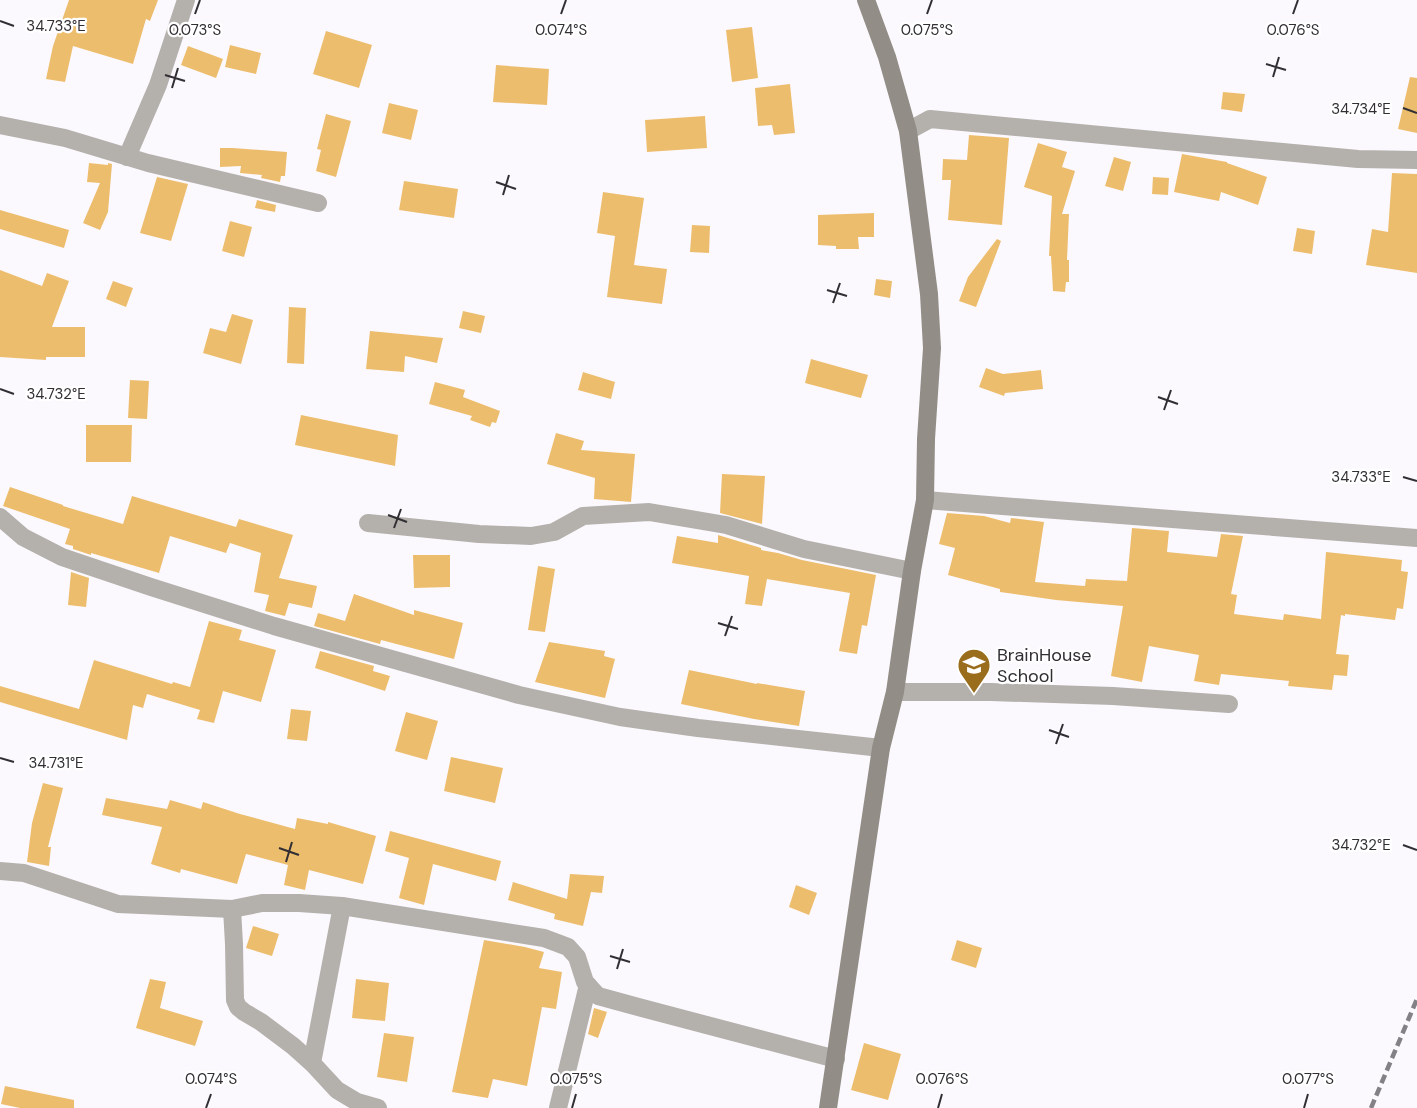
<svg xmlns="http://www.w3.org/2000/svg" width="1417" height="1108" font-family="'DM Sans',sans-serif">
	<rect width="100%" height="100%" fill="#fcf9fe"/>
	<g fill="#edbd6e">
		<path d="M69 0H158L150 21 146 19 133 64 73 46 65 82 46 79 53 46Z"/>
		<path d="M752 27 758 78 732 82 726 30Z"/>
		<path d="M326 31 372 45 359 88 313 74Z"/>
		<path d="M230 45 261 53 256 74 225 67Z"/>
		<path d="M188 46 223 59 216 78 181 65Z"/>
		<path d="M496 65 549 69 547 105 493 102Z"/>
		<path d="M1410 77 1417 78V133L1398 129Z"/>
		<path d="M790 84 795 133 774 135 772 125 758 126 755 88Z"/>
		<path d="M1223 92 1245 94 1242 112 1221 109Z"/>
		<path d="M389 103 418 110 411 140 382 133Z"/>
		<path d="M326 114 351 121 336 177 316 171 321 150 317 149Z"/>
		<path d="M705 116 707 148 647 152 645 120Z"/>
		<path d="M969 135 1009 138 1002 225 948 220 951 180H942L943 159 967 160Z"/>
		<path d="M1038 143 1067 152 1062 167 1075 171 1062 214H1069L1067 260H1069V282H1066L1065 292 1053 291 1051 256H1049L1052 196 1024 187Z"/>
		<path d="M220 148H233L287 152 285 176H281L280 182 261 178 262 175 240 173 241 166 220 167Z"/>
		<path d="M1182 154 1227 162V163L1267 177 1258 205 1221 192 1219 201 1174 192Z"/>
		<path d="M1114 157 1131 162 1123 191 1105 186Z"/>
		<path d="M89 163 108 165V163L112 164 108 212 100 230 83 223 100 183 87 182Z"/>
		<path d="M1392 173 1417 174V273L1366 265 1372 229 1388 232Z"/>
		<path d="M157 177 188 184 171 241 140 233Z"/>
		<path d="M1153 177 1169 178 1168 195 1152 194Z"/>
		<path d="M404 181 458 189 454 218 399 210Z"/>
		<path d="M603 192 644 198 634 265 667 269 662 304 607 297 615 236 597 233Z"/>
		<path d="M257 200 276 205 275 212 255 208Z"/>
		<path d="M0 210 69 230 64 248 0 229Z"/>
		<path d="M874 213V237H858L859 249H836V246L818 245V215Z"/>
		<path d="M230 221 252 227 244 257 222 251Z"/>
		<path d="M692 225 710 226 709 253 690 252Z"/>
		<path d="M1297 228 1315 231 1312 254 1293 251Z"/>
		<path d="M997 239 1001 241 976 307 959 301 968 277Z"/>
		<path d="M0 270 42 286 47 273 69 281 52 327H85V357H46V360L0 357Z"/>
		<path d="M876 279 892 281 890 298 874 295Z"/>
		<path d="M113 281 133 288 126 307 106 299Z"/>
		<path d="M289 307 306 308 304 364 287 363Z"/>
		<path d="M463 311 485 316 481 333 459 328Z"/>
		<path d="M232 314 253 320 241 364 203 353 210 328 226 332Z"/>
		<path d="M370 331 443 338 437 363 405 356 404 372 366 369Z"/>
		<path d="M811 359 868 375 861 398 805 383Z"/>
		<path d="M986 368 1003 374 1041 370 1043 389 1005 393 1004 396 979 387Z"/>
		<path d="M583 372 615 382 611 399 578 390Z"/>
		<path d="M130 380 149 381 147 419 128 418Z"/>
		<path d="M435 382 465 390 463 397 500 411 496 423 492 422 490 427 470 420 472 416 429 404Z"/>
		<path d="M301 415 398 435 395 466 295 445Z"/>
		<path d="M86 425H132L131 462H86Z"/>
		<path d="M556 433 584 441 581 450 635 454 631 502 594 499 595 478 547 464Z"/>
		<path d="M722 474 765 476 762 524 720 513Z"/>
		<path d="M10 487 63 505V506L123 524 132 496 236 527 239 519 293 535 279 578 317 586 312 608 289 603 285 616 265 611 269 595 254 592 261 553 230 543 226 553 170 536 159 573 91 553V555L73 549V546L65 544 70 529 3 506Z"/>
		<path d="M947 513 984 516 1010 523 1011 518 1044 522 1035 582 1085 586 1086 579 1127 581 1132 528 1169 531 1167 552 1217 557 1221 534 1243 536 1231 594 1237 595 1234 614 1283 620 1284 614 1321 619 1326 552 1402 560 1401 571 1408 572 1403 609 1397 608 1395 620 1345 614V616L1341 615 1336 654 1349 655 1347 676 1334 675 1332 690 1288 686 1289 681 1221 674 1219 685 1194 681 1199 655 1149 646 1142 682 1111 676 1123 606 1056 600 1000 592V589L948 575 955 548 939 544Z"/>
		<path d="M718 535 761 548V550L778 553 802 560 876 575 867 626 862 625 857 654 839 651 850 593 767 579 762 606 745 604 749 576 672 563 677 536 718 543Z"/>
		<path d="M413 555H450V587L414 588Z"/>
		<path d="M538 566 555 569 545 632 528 630Z"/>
		<path d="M71 572 89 578 86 607 68 605Z"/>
		<path d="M354 594 414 615V610L463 623 454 659 381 640 380 644 314 626 318 613 345 621Z"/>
		<path d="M209 621 242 630 239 640 276 650 261 702 223 691 214 723 197 719 200 710 147 694 143 708 133 705 127 740 0 702V686L79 709 94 660 172 684 173 682 190 687Z"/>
		<path d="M549 642 605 651 604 656 615 659 605 698 535 682Z"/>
		<path d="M320 651 374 666 373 671 390 676 385 691 315 668Z"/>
		<path d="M689 670 757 684V683L805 691 799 726 754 719 681 704Z"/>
		<path d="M291 709 311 711 307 741 287 739Z"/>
		<path d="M406 712 438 721 427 760 395 751Z"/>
		<path d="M451 757 503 768 495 803 444 791Z"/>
		<path d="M43 783 63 788 48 847H51L49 866 27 862 32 823Z"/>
		<path d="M106 798 167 809 170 800 201 809 203 802 240 814 295 829 297 818 328 824V822L376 836 363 884 309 870 305 890 284 885 288 865 246 854 237 884 181 869 180 873 151 864 162 827 102 815Z"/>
		<path d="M390 831 501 861 496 881 433 864 424 905 399 898 409 858 385 851Z"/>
		<path d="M570 874 604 876 602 893 591 892 583 926 554 919 555 914 508 900 513 882 567 899Z"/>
		<path d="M796 885 817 893 809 915 789 907Z"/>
		<path d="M253 926 279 934 272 956 246 948Z"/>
		<path d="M484 940 525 947 544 952 539 968 562 972 556 1009 542 1007 527 1086 493 1079 488 1098 452 1092Z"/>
		<path d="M957 940 982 948 976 968 951 960Z"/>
		<path d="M150 979 166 982 160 1008 203 1021 195 1046 136 1028Z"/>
		<path d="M356 979 389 983 385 1021 352 1018Z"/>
		<path d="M594 1008 607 1012 598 1038 588 1034Z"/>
		<path d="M384 1033 414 1037 407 1082 377 1077Z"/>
		<path d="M864 1043 901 1054 888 1100 851 1090Z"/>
		<path d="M5 1086 74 1100V1108H20L1 1104Z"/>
	</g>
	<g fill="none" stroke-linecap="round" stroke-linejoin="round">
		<g stroke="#b4b1ad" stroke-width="18">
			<path d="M0 125 65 138 148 163 318 203"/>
			<path d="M908 131 930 119 1358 159 1417 160"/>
			<path d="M127 157 158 85 186 0"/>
			<path d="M925 500 1417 538"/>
			<path d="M0 517 23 537 62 557 151 587 274 626 519 695 620 717 698 728 881 748"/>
			<path d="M368 523 479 534 531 536 554 532 583 516 649 512 726 525 804 549 912 571"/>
			<path d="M895 692H991L1113 696 1229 704"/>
			<path d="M0 871 24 873 118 904 232 909 262 903H299L342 906 544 938 568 947 577 957 585 982 598 996 642 1008 836 1059"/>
			<path d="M232 909 234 944 235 1000 238 1007 244 1012 261 1022 293 1046 312 1063 337 1090 357 1102 378 1108"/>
			<path d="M312 1063 342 906"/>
			<path d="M558 1108 588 985"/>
		</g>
		<path stroke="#928e87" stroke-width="18" d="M828 1108 881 748 895 692 912 571 925 500 926 439 932 348 929 294 908 131 887 57 866 0"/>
		<path stroke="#838185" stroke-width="4.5" stroke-dasharray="9 4.5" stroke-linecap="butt" d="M1371 1108 1417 999"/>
	</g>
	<path fill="none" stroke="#312f33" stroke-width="2" d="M195 14 200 0M561 14 566 0M927 14 932 0M1293 14 1298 0M0 21 14 26M1266 64 1286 70M165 75 185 81M1273 77 1279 57M172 88 178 68M1403 108 1417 113M496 182 516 189M503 195 509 175M827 290 847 296M833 303 840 283M0 389 14 394M1158 397 1178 404M1164 410 1171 390M1403 477 1417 481M388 515 407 522M394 528 401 509M718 623 738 629M725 636 732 616M1049 730 1069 737M1056 744 1063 724M0 758 14 762M1403 845 1417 850M279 848 299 855M286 862 292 842M610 956 630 962M617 969 623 949M206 1108 211 1094M572 1108 576 1094M938 1108 942 1094M1304 1108 1308 1094"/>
	<defs>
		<symbol id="school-pin" viewBox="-11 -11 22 30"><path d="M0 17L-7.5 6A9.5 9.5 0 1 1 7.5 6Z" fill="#9a6d1d" stroke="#fff"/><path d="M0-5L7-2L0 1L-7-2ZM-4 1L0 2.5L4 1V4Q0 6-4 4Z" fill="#fff"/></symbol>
	</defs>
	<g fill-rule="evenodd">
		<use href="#school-pin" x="955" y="646" width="38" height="52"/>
	</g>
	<g text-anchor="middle" stroke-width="4.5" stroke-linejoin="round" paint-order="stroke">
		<g font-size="18" fill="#312f33" stroke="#fff" text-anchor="start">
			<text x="997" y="661">BrainHouse<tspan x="997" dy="21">School</tspan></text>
		</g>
	</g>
	<g font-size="15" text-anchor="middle" fill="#312f33" stroke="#fff" stroke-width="4.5" stroke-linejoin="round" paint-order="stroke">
		<text x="56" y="31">34.733°E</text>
		<text x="195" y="35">0.073°S</text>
		<text x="561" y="35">0.074°S</text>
		<text x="927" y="35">0.075°S</text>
		<text x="1293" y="35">0.076°S</text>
		<text x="1361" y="114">34.734°E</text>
		<text x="56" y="399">34.732°E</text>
		<text x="1361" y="482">34.733°E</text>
		<text x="56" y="768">34.731°E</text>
		<text x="1361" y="850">34.732°E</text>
		<text x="211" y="1084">0.074°S</text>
		<text x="576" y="1084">0.075°S</text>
		<text x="942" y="1084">0.076°S</text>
		<text x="1308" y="1084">0.077°S</text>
	</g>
</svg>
